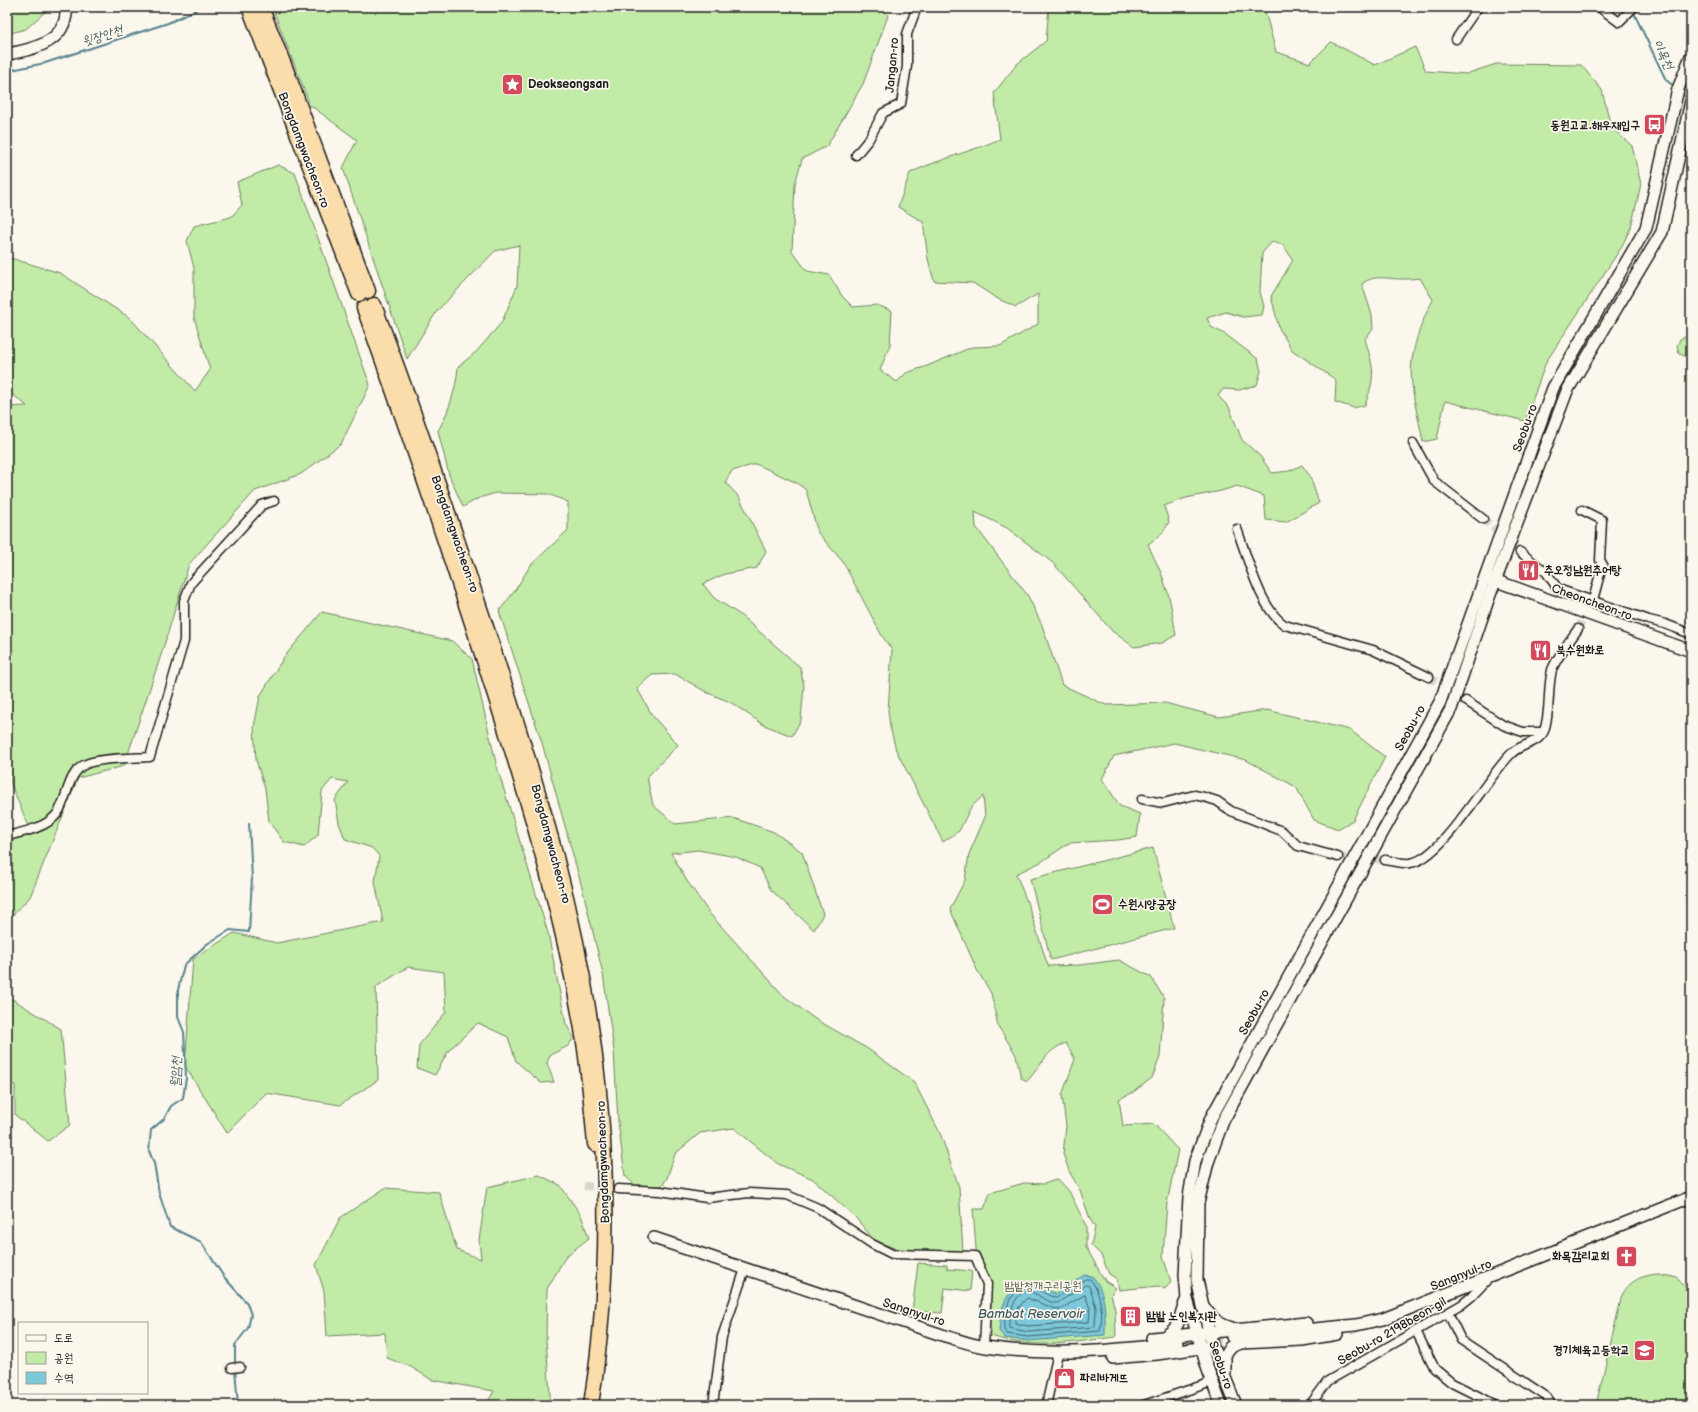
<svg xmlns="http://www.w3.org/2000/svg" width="1698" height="1412" font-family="'Balsamiq Sans','Poor Story',sans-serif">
	<rect width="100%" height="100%" fill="#fbf7ec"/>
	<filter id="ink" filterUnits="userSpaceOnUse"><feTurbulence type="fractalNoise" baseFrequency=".025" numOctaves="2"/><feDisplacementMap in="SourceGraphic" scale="8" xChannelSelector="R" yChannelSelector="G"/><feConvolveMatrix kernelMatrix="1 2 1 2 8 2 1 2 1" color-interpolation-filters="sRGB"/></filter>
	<g filter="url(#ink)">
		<g fill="#c2eba7" stroke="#6f8462">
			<path d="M7 7H48V9L26 29 7 34Z"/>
			<path d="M272 7H883L888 16 863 84 827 146 802 159 795 184 792 251 807 271 829 275 842 296 853 307 877 305 892 311 890 345 880 370 897 382 906 373 927 366 972 347 1000 346 1038 324V294L1016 307 996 298 973 283 934 281 928 259 923 222 898 207 910 173C939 159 970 152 1000 139L994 93 1017 64 1046 41 1049 7H1264L1276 52 1310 63 1331 42 1375 65 1415 47 1426 71 1466 74 1496 64 1581 65 1602 90 1611 127 1632 146 1641 184 1631 227 1621 248 1546 362 1525 421 1445 401 1437 439 1423 442C1419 418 1408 385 1412 360 1415 339 1423 318 1433 300L1420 278C1414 279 1407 279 1401 279 1387 279 1374 274 1362 284L1372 315 1373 329 1365 339C1374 369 1376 375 1365 405L1354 408 1335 402 1336 380 1292 350 1279 328 1271 296 1293 260 1283 245 1272 242 1262 253 1260 292 1264 306 1262 315 1243 317 1226 312 1207 318 1211 327 1225 334 1258 359 1261 371 1257 385 1239 390 1223 389 1218 396 1229 407 1242 440 1260 456 1272 473 1289 471 1302 465 1310 476 1319 503 1286 522 1266 520 1264 496 1237 486 1221 491 1186 498 1164 506 1169 522 1162 534 1148 544C1153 557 1161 570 1165 584 1171 600 1173 618 1176 635L1162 643 1134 647 1112 631 1053 563 1007 528 975 512 976 527 1028 596 1042 625 1062 685 1106 705 1165 703 1219 717 1267 710 1350 730 1385 757 1353 820 1338 829 1314 820 1296 787 1246 760 1174 743 1114 756 1102 779 1120 806 1140 814 1137 837 1118 840 1069 843 1041 862 1016 874 1029 907 1048 966 1080 965 1119 960 1151 977 1164 998 1160 1057 1152 1078 1132 1093 1119 1099 1123 1126 1154 1124 1178 1150 1167 1203 1163 1256 1171 1282 1165 1289 1158 1286 1119 1290 1117 1279 1109 1274 1101 1255 1091 1245 1095 1227 1090 1219 1080 1190 1070 1173 1063 1154 1066 1126 1062 1095 1075 1059 1066 1043C1044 1051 1042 1066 1027 1081L1021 1078 1016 1055 998 1026 991 993 977 970 950 909 965 880 969 854 985 817 983 796 971 807 959 831 943 842 896 750 890 727 888 711 892 650 882 636 843 562 818 533 806 490 797 483 756 464 732 471 725 482 739 497 766 551 757 568 725 574 703 584 714 598 739 614 800 667 804 686 801 720 792 736 764 725 730 702 708 693 675 674 652 675 637 688 652 715 678 745 647 777 653 805 675 824 733 818 774 832 802 852 823 914 814 930 771 890 760 868 736 857 698 850 671 853 687 881 710 914 784 996 815 1019 868 1049 914 1082 940 1133 959 1187 963 1252 906 1253 874 1240 855 1217 813 1179 778 1164 734 1128 700 1133 675 1154 667 1178 662 1186 635 1185 625 1176 618 1122 614 1051 603 974 583 891 542 743 499 611 514 592 530 566 568 530V502L548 494 496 493 479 498 463 507 449 475 438 431C449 411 456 390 458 367L477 351 502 322 517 286 519 245 495 251 437 311 407 359 343 168 357 140 310 105Z"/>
			<path d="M278 165 295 173 370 385 341 444 301 474 255 491 189 564 162 652 124 766 78 778 30 897 7 921V836L29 827 12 787 7 767V407L27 406 7 390V257L60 273 130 318 195 391 210 370 194 317V268L187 241 194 226 231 217 242 205 237 182Z"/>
			<path d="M1687 336 1691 337V356H1684L1679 353 1677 346 1680 339Z"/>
			<path d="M322 612 452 641 472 659 497 767 548 933 566 1024 574 1038 568 1046 550 1055 547 1063 554 1082 541 1083 516 1061 508 1037 478 1023 449 1050 435 1075 417 1068 419 1045 446 1012 444 972 408 967 376 987 378 1080 340 1105 266 1093 227 1133 185 1066 193 959 234 933 277 943 383 922 375 882 379 856 372 848 345 839 339 823 335 800 348 782 332 779 322 791 318 835 304 847 284 842 269 822 265 789 256 760 254 727 260 696 284 657Z"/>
			<path d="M1153 848 1174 928 1051 960 1030 879Z"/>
			<path d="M7 996 61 1029 70 1125 48 1141 15 1115V1085L7 1084Z"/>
			<path d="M539 1175 560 1185 581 1215 589 1238 566 1256 547 1289 546 1340 550 1394 549 1405H486L494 1391 432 1380 411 1367 387 1358 385 1333 327 1336 324 1291 316 1265 340 1218 385 1188 439 1192 457 1250 481 1259 479 1240 487 1187Z"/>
			<path d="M1058 1179 1069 1191 1086 1226V1247L1105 1281 1116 1288 1111 1294 1115 1310 1116 1337C1066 1343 1031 1351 982 1333L985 1296 976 1249 973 1209H984L990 1193 1024 1183 1044 1184Z"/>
			<path d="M918 1263 947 1265V1269L972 1271 970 1291 945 1288 942 1313 912 1311Z"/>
			<path d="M1659 1274 1676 1278 1691 1290V1387L1687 1405H1596L1622 1295C1630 1280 1643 1275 1659 1274Z"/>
		</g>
		<path fill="#7bc8da" stroke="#55838e" d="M1084 1275 1092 1276C1107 1292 1105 1315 1105 1335L1028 1341 1005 1338 999 1331C1001 1307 1004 1289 1030 1282L1056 1294Z"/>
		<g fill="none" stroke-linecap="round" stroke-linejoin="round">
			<g stroke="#426168" stroke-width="1">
				<path d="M1086 1279H1090C1101 1291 1104 1317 1100 1331L1028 1337 1007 1334 1004 1330C1003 1317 1011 1282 1031 1287 1040 1289 1047 1296 1056 1298Z"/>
				<path d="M1086 1285 1089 1286 1096 1307 1095 1327 1028 1332 1009 1328C1008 1318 1015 1287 1031 1292 1040 1295 1047 1303 1057 1303Z"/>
				<path d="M1085 1295 1090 1308 1089 1322 1028 1326 1015 1323C1015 1312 1019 1306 1027 1298L1056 1309 1062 1308Z"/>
			</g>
			<g stroke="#55838e" stroke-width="2">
				<path d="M1633 11 1666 80 1675 87"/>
				<path d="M7 71 45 63 168 23 196 10 198 7"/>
				<path d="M1681 93 1689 99"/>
				<path d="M235 1364V1345L248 1328 251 1315 247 1303 224 1277 201 1242 170 1227 159 1193 154 1163 149 1151 151 1130 164 1119 171 1106 183 1098 186 1078 184 1032 178 1017V990L184 965 207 944 230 930 249 932 252 878 249 823"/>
				<path d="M235 1369 238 1405"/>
			</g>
			<g stroke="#dad6cd" stroke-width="8" stroke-dasharray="8 4" stroke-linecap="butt">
				<path d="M1483 519 1520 552"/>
				<path d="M1578 629 1593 600"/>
				<path d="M1429 677 1466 701"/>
				<path d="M1338 857 1385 860"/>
				<path d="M584 1186 618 1189"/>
			</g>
			<path stroke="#dad6cd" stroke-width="11" stroke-dasharray="11 5.5" stroke-linecap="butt" d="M1177 1343 1232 1337"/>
			<defs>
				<g id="street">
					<path d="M1599 7 1619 22 1634 7"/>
					<path d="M1456 39 1478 7"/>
					<path d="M856 155 869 139 883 113 901 104 907 66V34L917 7"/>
					<path d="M1413 443 1434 481 1483 519"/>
					<path d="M1582 510 1602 520 1600 560 1604 567 1601 570 1593 600"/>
					<path d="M1237 529C1247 556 1261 611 1285 625L1373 650 1429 677"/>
					<path d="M1520 552 1546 572 1558 589 1649 620 1665 624 1691 634"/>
					<path d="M1466 701 1503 725 1523 732H1543"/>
					<path d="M1142 799 1163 803 1194 795 1204 797 1217 801 1231 811 1282 831 1298 846 1338 857"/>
					<path d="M7 836C23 832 46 828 57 814 68 799 67 772 86 764 98 758 134 758 150 757L184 641V601L191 583 262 505 274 501"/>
					<path d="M1385 860C1393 861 1402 864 1410 863 1442 860 1487 776 1512 753 1521 744 1538 744 1544 731 1551 711 1547 690 1552 670 1555 660 1571 639 1578 629"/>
					<path d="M618 1189 660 1191 707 1198 749 1193 787 1195 818 1208 872 1244 892 1254 975 1256 987 1284 984 1347"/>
					<path d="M1448 1313 1461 1340 1547 1397 1551 1405"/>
					<path d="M1416 1331 1435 1369 1452 1383 1496 1405"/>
					<path d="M232 1368 240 1367"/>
					<path d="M713 1405 722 1337 745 1269"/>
					<path d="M1046 1405 1058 1353"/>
					<path d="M1144 1405 1212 1382"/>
					<path d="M1310 1405 1328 1381 1461 1305 1471 1297 1488 1279"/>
				</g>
				<g id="secondary">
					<path d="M7 54C26 51 55 45 63 25 66 20 66 13 67 7"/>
					<path d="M1488 578 1691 651"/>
					<path d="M654 1238 942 1335C956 1339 971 1345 986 1347 1051 1357 1112 1351 1177 1343"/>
					<path d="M1204 1307C1212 1318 1218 1324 1232 1328"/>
					<path d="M1165 1336C1183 1326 1178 1315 1187 1299"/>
					<path d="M1232 1337 1356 1325 1383 1319 1691 1197"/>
					<path d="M1152 1338 1306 1323"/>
					<path d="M1113 1358 1157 1354 1207 1347"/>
					<path d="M1225 1372V1355L1230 1347 1241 1343 1302 1340 1337 1334"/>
					<path d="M1221 1405 1207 1367 1187 1299 1185 1275 1189 1197 1195 1161 1211 1118 1440 702 1553 388 1646 228 1678 89 1691 56"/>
					<path d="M1236 1405 1212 1345 1197 1280 1198 1203 1208 1162 1223 1121 1451 709 1488 600 1567 391 1662 232 1691 101"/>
				</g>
				<g id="highway">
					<path d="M249 7 359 294"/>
					<path d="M261 7 288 75 368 291"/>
					<path d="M374 305C416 415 453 527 490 639 513 711 537 783 556 857 603 1035 620 1222 591 1405"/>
					<path d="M364 308C409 434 453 561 493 689 527 797 560 906 580 1018 588 1059 591 1102 595 1144"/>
				</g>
			</defs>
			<use href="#street" stroke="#1c1c1c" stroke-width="11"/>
			<use href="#secondary" stroke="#1c1c1c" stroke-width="14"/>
			<use href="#highway" stroke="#1c1c1c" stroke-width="17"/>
			<use href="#street" stroke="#fbf7ec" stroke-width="8"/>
			<use href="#secondary" stroke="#fbf7ec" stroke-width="11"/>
			<use href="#highway" stroke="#fbddab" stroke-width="14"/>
		</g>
	</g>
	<defs>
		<symbol id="sight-square" viewBox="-11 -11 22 22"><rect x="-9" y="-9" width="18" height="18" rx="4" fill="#d1495b" stroke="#fbf7ec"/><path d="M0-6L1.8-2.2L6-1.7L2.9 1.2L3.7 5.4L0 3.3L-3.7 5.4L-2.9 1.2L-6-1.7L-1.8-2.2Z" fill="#fff"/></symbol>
		<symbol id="bus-square" viewBox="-11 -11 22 22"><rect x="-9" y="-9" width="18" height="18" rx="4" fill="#d1495b" stroke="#fbf7ec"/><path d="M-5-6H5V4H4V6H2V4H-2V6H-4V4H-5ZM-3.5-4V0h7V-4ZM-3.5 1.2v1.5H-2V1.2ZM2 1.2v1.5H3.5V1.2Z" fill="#fff"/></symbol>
		<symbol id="restaurant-square" viewBox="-11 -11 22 22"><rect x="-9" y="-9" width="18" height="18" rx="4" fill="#d1495b" stroke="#fbf7ec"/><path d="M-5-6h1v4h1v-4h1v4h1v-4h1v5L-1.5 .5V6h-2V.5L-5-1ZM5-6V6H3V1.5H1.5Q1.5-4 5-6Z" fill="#fff"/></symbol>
		<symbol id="stadium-square" viewBox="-11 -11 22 22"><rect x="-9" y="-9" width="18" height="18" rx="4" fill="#d1495b" stroke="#fbf7ec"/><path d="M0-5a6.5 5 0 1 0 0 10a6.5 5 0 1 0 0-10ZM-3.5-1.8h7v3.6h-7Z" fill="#fff"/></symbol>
		<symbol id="church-square" viewBox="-11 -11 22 22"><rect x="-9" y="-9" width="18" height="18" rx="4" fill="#d1495b" stroke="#fbf7ec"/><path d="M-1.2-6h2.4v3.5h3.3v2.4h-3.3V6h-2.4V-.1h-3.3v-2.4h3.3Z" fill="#fff"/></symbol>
		<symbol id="building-square" viewBox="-11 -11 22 22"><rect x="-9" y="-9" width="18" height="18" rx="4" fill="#d1495b" stroke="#fbf7ec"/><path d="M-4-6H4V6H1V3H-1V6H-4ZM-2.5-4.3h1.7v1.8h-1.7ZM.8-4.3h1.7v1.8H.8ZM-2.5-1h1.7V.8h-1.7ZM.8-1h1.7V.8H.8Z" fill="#fff"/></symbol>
		<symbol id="school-square" viewBox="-11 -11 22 22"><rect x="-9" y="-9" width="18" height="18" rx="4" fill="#d1495b" stroke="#fbf7ec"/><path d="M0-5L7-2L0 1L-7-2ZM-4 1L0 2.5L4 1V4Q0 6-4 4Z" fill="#fff"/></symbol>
		<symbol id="shop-square" viewBox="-11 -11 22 22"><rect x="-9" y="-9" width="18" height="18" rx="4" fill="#d1495b" stroke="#fbf7ec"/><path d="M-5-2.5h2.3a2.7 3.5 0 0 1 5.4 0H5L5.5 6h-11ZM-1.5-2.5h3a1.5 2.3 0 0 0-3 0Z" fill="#fff"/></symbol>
	</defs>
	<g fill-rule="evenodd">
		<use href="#sight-square" x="500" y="72" width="25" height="25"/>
		<use href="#bus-square" x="1642" y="112" width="25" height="25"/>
		<use href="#restaurant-square" x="1516" y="558" width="25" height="25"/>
		<use href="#restaurant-square" x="1528" y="638" width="25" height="25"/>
		<use href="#stadium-square" x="1090" y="892" width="25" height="25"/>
		<use href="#church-square" x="1614" y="1244" width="25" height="25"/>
		<use href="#building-square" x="1118" y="1304" width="25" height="25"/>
		<use href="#school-square" x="1632" y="1338" width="25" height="25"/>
		<use href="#shop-square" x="1052" y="1366" width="25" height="25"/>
	</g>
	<g text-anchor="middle" stroke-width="3.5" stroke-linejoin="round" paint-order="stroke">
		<g font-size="12" fill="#1c1c1c" stroke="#fbf7ec">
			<text transform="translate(892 65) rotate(-85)" y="4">Jangan-ro</text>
			<text transform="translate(304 150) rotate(69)" y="4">Bongdamgwacheon-ro</text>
			<text transform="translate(1525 428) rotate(-70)" y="4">Seobu-ro</text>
			<text transform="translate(455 534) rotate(71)" y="4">Bongdamgwacheon-ro</text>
			<text transform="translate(1592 602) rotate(20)" y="4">Cheoncheon-ro</text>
			<text transform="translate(1410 728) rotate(-61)" y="4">Seobu-ro</text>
			<text transform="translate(551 844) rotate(75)" y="4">Bongdamgwacheon-ro</text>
			<text transform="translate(1254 1012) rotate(-61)" y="4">Seobu-ro</text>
			<text transform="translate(603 1162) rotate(-92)" y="4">Bongdamgwacheon-ro</text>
			<text transform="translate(1461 1275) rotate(-22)" y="4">Sangnyul-ro</text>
			<text transform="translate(914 1312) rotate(18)" y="4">Sangnyul-ro</text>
			<text transform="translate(1392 1331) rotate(-30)" y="4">Seobu-ro 2198beon-gil</text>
			<text transform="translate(1221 1365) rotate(71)" y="4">Seobu-ro</text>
		</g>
		<g font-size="12" font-weight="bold" fill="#1c1c1c" stroke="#fbf7ec" text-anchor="start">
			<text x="528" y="88">Deokseongsan</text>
			<text x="1640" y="129" text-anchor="end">동원고교.해우재입구</text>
			<text x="1544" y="574">추오정남원추어탕</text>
			<text x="1556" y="654">북수원화로</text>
			<text x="1118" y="908">수원시양궁장</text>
			<text x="1610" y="1260" text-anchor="end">화목감리교회</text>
			<text x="1146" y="1320">밤밭 노인복지관</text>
			<text x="1630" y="1354" text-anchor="end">경기체육고등학교</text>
			<text x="1080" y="1382">파리바게뜨</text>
		</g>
		<g font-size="12" fill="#4e5a46" stroke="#fbf7ec">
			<text x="1043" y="1290">밤밭청개구리공원</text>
		</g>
		<g font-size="13" font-style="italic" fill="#3d585e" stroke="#fbf7ec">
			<text transform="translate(102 35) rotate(-18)" y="5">윗장안천</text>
			<text transform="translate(1664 54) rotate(64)" y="5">이목천</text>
			<text transform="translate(175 1072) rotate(-88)" y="5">월암천</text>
			<text x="1031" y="1318">Bambat Reservoir</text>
		</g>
	</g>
	<rect width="1698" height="1412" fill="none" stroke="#fbf7ec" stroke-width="24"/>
	<rect x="12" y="12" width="1674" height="1388" fill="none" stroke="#1c1c1c" stroke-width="1.5" filter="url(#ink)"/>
	<rect x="18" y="1322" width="130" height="72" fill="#fbf7ec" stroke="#a29f99"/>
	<rect x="26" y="1335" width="20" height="6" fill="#fbf7ec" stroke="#a29f99"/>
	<text x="54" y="1342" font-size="12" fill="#1c1c1c">도로</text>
	<rect x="26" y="1352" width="20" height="12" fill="#c2eba7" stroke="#a29f99"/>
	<text x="54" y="1362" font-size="12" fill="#1c1c1c">공원</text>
	<rect x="26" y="1372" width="20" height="12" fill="#7bc8da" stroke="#a29f99"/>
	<text x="54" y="1382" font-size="12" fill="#1c1c1c">수역</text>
</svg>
